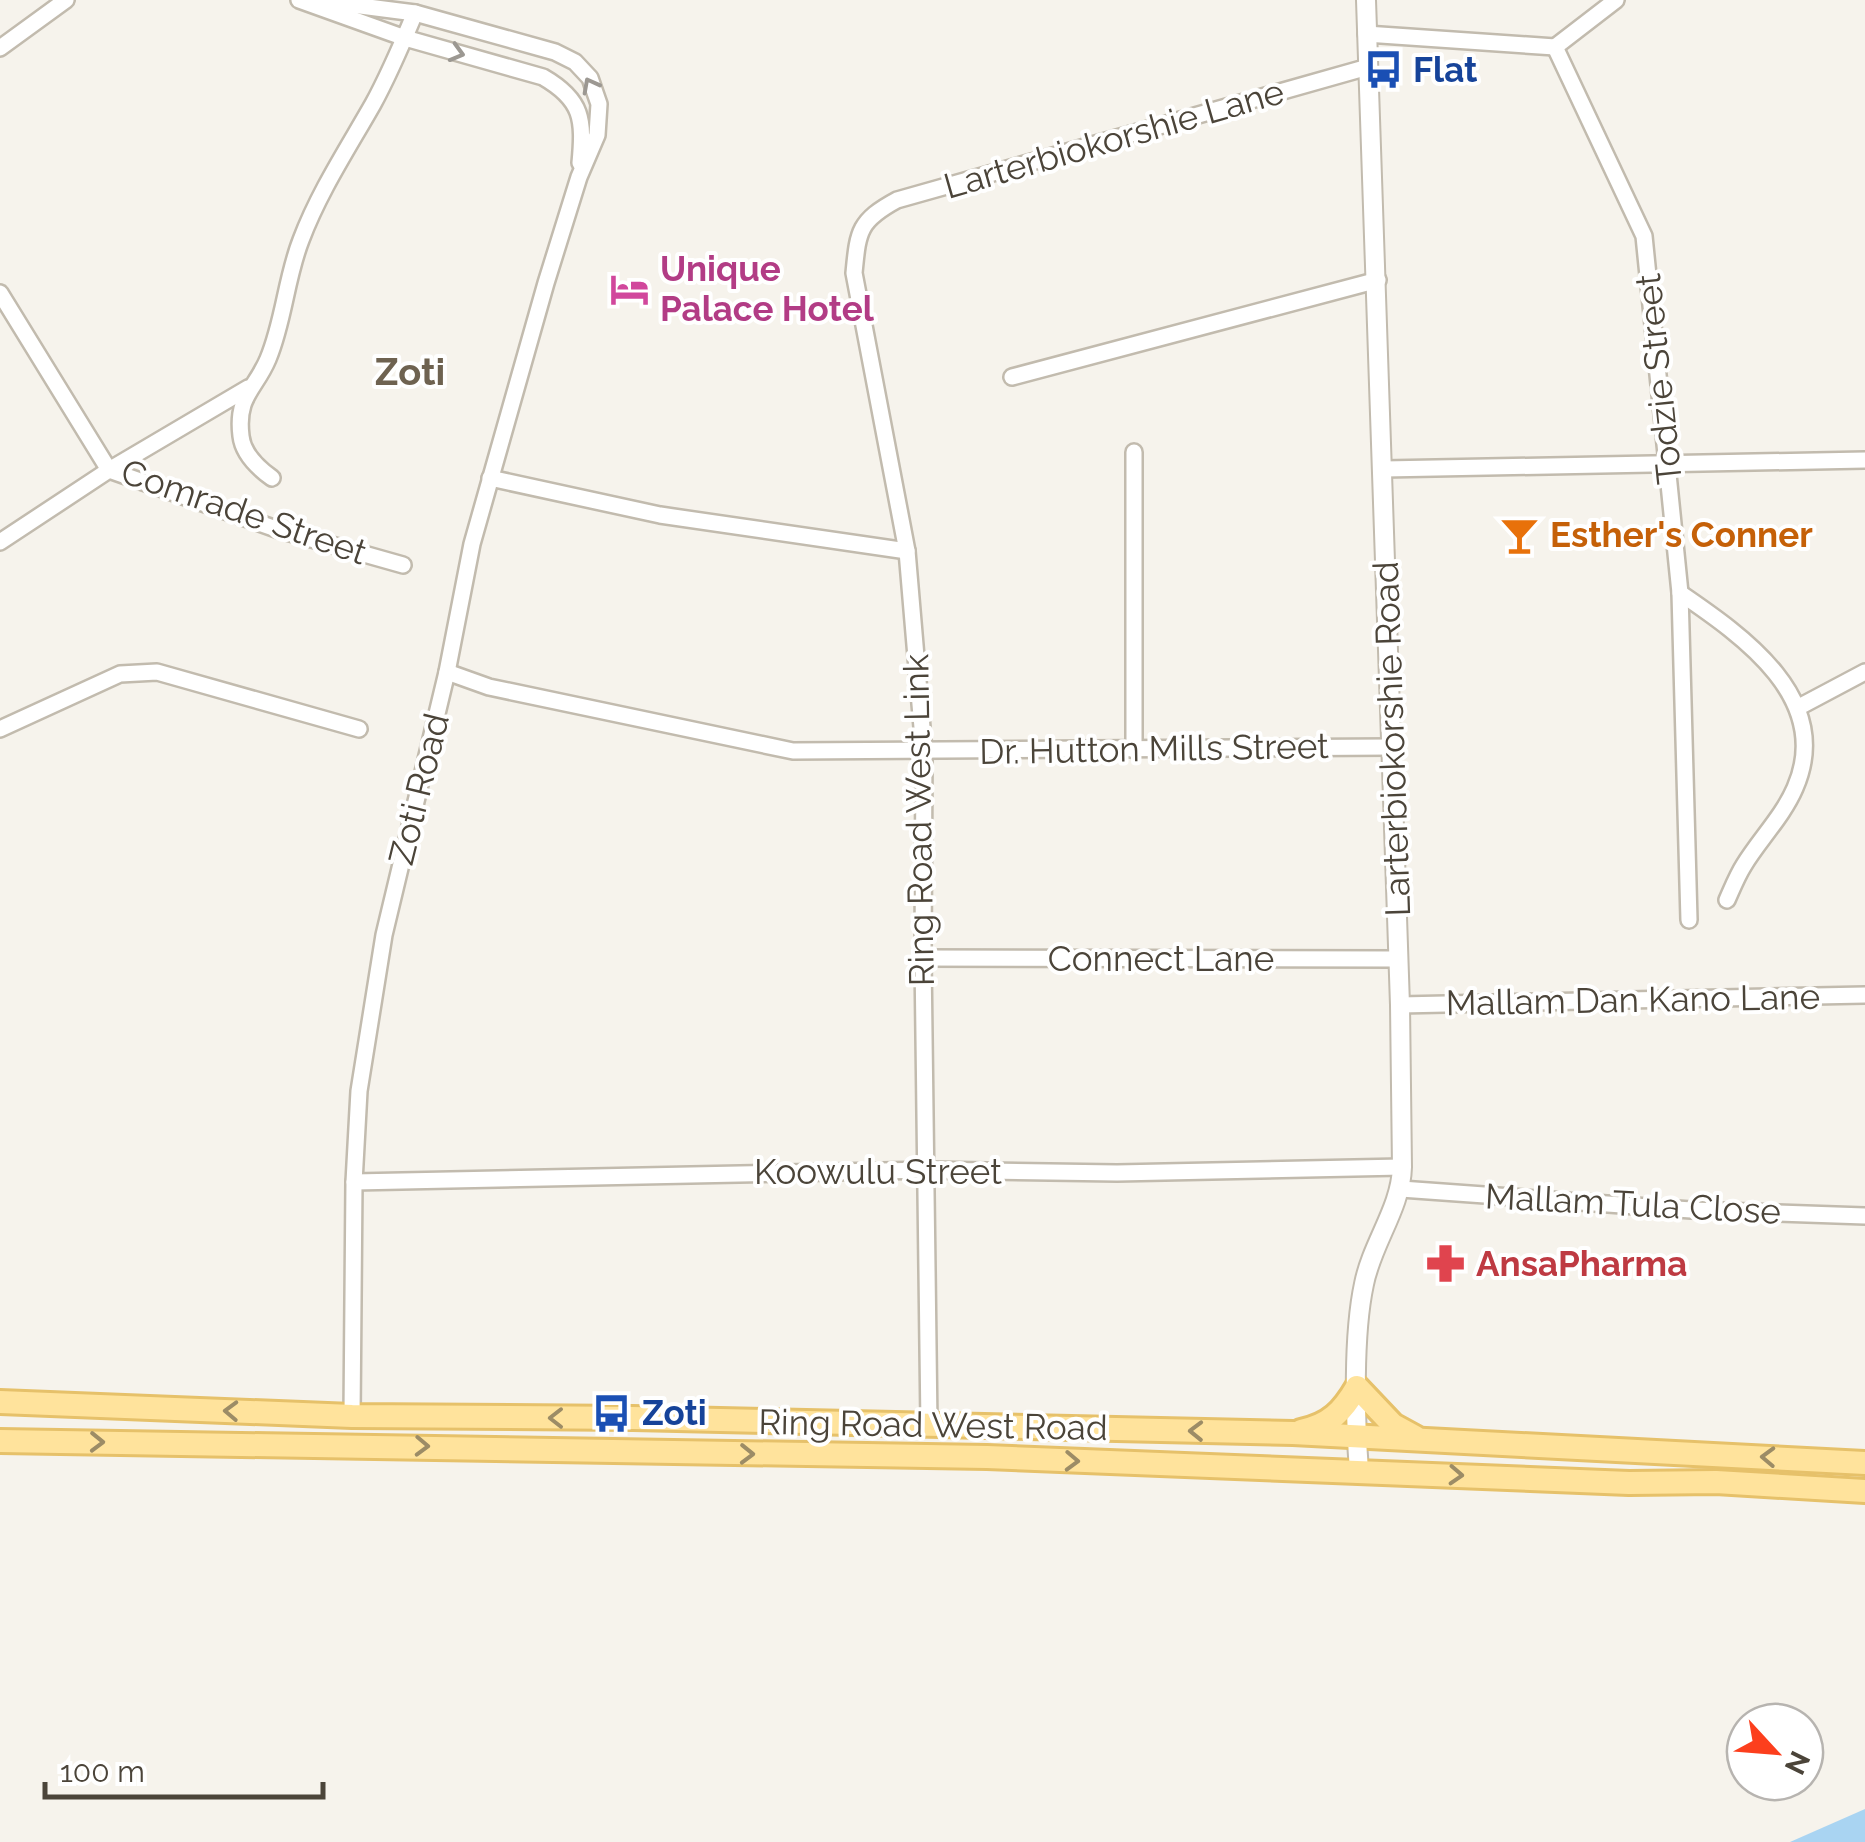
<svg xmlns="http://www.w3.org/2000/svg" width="1865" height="1842" font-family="Raleway,sans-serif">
	<rect width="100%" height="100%" fill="#f6f3ec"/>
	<path fill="#a9d4f2" d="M1865 1809V1842H1790Z"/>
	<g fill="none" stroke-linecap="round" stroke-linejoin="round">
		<defs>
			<g id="minor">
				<path d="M299 0 405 38 543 77C583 100 584 120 580 163"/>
				<path d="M314 0 415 13 555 52 575 62 590 78 599 104 597 135 579 177 546 283 472 544 447 672 384 935 359 1091 354 1182 352 1416"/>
				<path d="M1366 34 1555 47"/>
				<path d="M1555 47 1644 236 1680 593 1689 920"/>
				<path d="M1555 47 1616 0"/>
				<path d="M0 48 66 0"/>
				<path d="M0 293 109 470 279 530 403 565"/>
				<path d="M1012 377 1378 280"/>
				<path d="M1134 452V750"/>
				<path d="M1384 469 1865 460"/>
				<path d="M272 478C258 468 243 454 241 436 236 396 255 390 268 359 284 321 286 278 301 240 319 192 348 148 373 104 389 75 402 44 415 13"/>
				<path d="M490 478 660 515 907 551"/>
				<path d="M0 542 109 470 248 388"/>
				<path d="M1680 593C1743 636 1834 699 1795 788 1783 816 1760 839 1744 865 1737 876 1732 889 1727 900"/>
				<path d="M447 672 489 687 793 751 1391 747"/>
				<path d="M1799 707 1865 672"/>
				<path d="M0 729 120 674 157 672 359 729"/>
				<path d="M923 958 1399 959"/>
				<path d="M1400 1005 1865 995"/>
				<path d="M354 1182 928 1170 1117 1173 1402 1167"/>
				<path d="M1401 1189 1691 1210 1865 1216"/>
				<path d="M929 1425 923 958 924 751 907 551 854 273C858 232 858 221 897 200L1368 67"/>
			</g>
			<path id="tertiary" d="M1359 1471C1355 1418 1353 1335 1364 1284 1372 1243 1401 1208 1402 1167L1400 1005 1366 0"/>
			<g id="primary">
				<path d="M0 1402 352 1416 633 1418 1293 1433 1865 1463"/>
				<path d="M1301 1431C1330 1425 1343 1411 1357 1387L1393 1425 1415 1437"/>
				<path d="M0 1441 987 1457 1629 1483 1716 1482 1865 1491"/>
			</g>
		</defs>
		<use href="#minor" stroke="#c2bbae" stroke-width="20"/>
		<use href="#tertiary" stroke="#c2bbae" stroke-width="22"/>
		<use href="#primary" stroke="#e6c16a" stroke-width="28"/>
		<use href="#minor" stroke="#fff" stroke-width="15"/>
		<use href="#tertiary" stroke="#fff" stroke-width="18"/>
		<use href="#primary" stroke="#ffe39c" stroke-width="22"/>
	</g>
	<defs><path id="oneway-chevron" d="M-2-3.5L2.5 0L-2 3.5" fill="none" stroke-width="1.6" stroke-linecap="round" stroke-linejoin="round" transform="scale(2.5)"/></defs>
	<g stroke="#9c9892">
		<use href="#oneway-chevron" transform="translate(457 53) rotate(16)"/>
		<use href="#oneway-chevron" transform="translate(590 85) rotate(-118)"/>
	</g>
	<g stroke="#9c8c66">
		<use href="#oneway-chevron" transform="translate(231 1411) rotate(-178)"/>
		<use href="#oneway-chevron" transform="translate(556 1418) rotate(-180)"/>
		<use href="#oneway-chevron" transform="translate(1196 1431) rotate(-179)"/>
		<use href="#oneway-chevron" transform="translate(97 1442) rotate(1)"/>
		<use href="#oneway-chevron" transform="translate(422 1446) rotate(2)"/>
		<use href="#oneway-chevron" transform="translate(747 1454) rotate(1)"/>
		<use href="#oneway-chevron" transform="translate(1768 1457) rotate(-178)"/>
		<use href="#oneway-chevron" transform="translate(1072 1461) rotate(2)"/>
		<use href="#oneway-chevron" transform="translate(1456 1475) rotate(3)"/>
	</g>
	<defs>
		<symbol id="bus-bare" viewBox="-9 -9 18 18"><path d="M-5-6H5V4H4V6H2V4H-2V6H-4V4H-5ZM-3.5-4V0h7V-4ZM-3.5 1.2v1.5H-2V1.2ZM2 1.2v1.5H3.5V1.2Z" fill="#1a4fb4" stroke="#fff" stroke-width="2.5" paint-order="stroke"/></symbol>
		<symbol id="hotel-bare" viewBox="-9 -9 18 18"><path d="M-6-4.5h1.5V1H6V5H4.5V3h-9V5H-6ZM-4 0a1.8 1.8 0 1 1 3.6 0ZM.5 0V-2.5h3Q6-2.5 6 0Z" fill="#d1479c" stroke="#fff" stroke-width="2.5" paint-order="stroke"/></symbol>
		<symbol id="bar-bare" viewBox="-9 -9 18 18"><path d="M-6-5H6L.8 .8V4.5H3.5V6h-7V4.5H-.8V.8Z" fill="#e8710a" stroke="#fff" stroke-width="2.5" paint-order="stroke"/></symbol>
		<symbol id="pharmacy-bare" viewBox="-9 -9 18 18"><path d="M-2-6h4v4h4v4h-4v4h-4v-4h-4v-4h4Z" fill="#e0444e" stroke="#fff" stroke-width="2.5" paint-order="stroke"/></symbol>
	</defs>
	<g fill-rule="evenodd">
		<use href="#bus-bare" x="1356" y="42" width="55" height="55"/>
		<use href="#hotel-bare" x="602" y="262" width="55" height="55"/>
		<use href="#bar-bare" x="1492" y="508" width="55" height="55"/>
		<use href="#pharmacy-bare" x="1418" y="1236" width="55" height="55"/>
		<use href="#bus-bare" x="584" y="1386" width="55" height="55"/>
	</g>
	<g text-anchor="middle" stroke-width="8" stroke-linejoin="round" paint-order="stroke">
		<g font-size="35" font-weight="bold" fill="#164399" stroke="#fff" text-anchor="start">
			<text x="1413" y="82">Flat</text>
			<text x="642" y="1425">Zoti</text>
		</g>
		<g font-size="35" fill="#4b4439" stroke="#fff">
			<text transform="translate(1114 139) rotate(-16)" y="12">Larterbiokorshie Lane</text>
			<text transform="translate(1659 379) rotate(-96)" y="12">Todzie Street</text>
			<text transform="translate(244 512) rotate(19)" y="12">Comrade Street</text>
			<text transform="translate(1392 739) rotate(-92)" y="12">Larterbiokorshie Road</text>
			<text transform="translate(1154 749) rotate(-1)" y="12">Dr. Hutton Mills Street</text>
			<text transform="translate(419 789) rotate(-76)" y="12">Zoti Road</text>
			<text transform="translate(919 820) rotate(-91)" y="12">Ring Road West Link</text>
			<text x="1161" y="971">Connect Lane</text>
			<text transform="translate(1633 1000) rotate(-1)" y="12">Mallam Dan Kano Lane</text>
			<text x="878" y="1184">Koowulu Street</text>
			<text transform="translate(1633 1204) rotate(3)" y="12">Mallam Tula Close</text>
			<text transform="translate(933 1425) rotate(1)" y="12">Ring Road West Road</text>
		</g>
		<g font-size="35" font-weight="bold" fill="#b23c85" stroke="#fff" text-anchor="start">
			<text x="660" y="281">Unique<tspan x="660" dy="40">Palace Hotel</tspan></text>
		</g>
		<g font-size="35" font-weight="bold" fill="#c56008" stroke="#fff" text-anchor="start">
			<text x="1550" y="547">Esther's Conner</text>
		</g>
		<g font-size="35" font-weight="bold" fill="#be3a42" stroke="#fff" text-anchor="start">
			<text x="1476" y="1276">AnsaPharma</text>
		</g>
		<g font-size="38" font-weight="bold" fill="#6e6250" stroke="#fff">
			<text x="410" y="385">Zoti</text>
		</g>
	</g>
	<g transform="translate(1775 1752) rotate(116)"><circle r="48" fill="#ffffff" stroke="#b7b4b0" stroke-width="2.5"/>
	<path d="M0-8L18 38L0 25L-18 38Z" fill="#fc3f1d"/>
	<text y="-15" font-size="28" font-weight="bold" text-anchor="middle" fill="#4b4439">N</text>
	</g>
	<path d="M45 1782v15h278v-15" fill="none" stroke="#4b4439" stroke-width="5"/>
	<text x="60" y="1782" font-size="30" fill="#4b4439" stroke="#ffffff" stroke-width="8" paint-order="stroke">100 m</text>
</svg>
